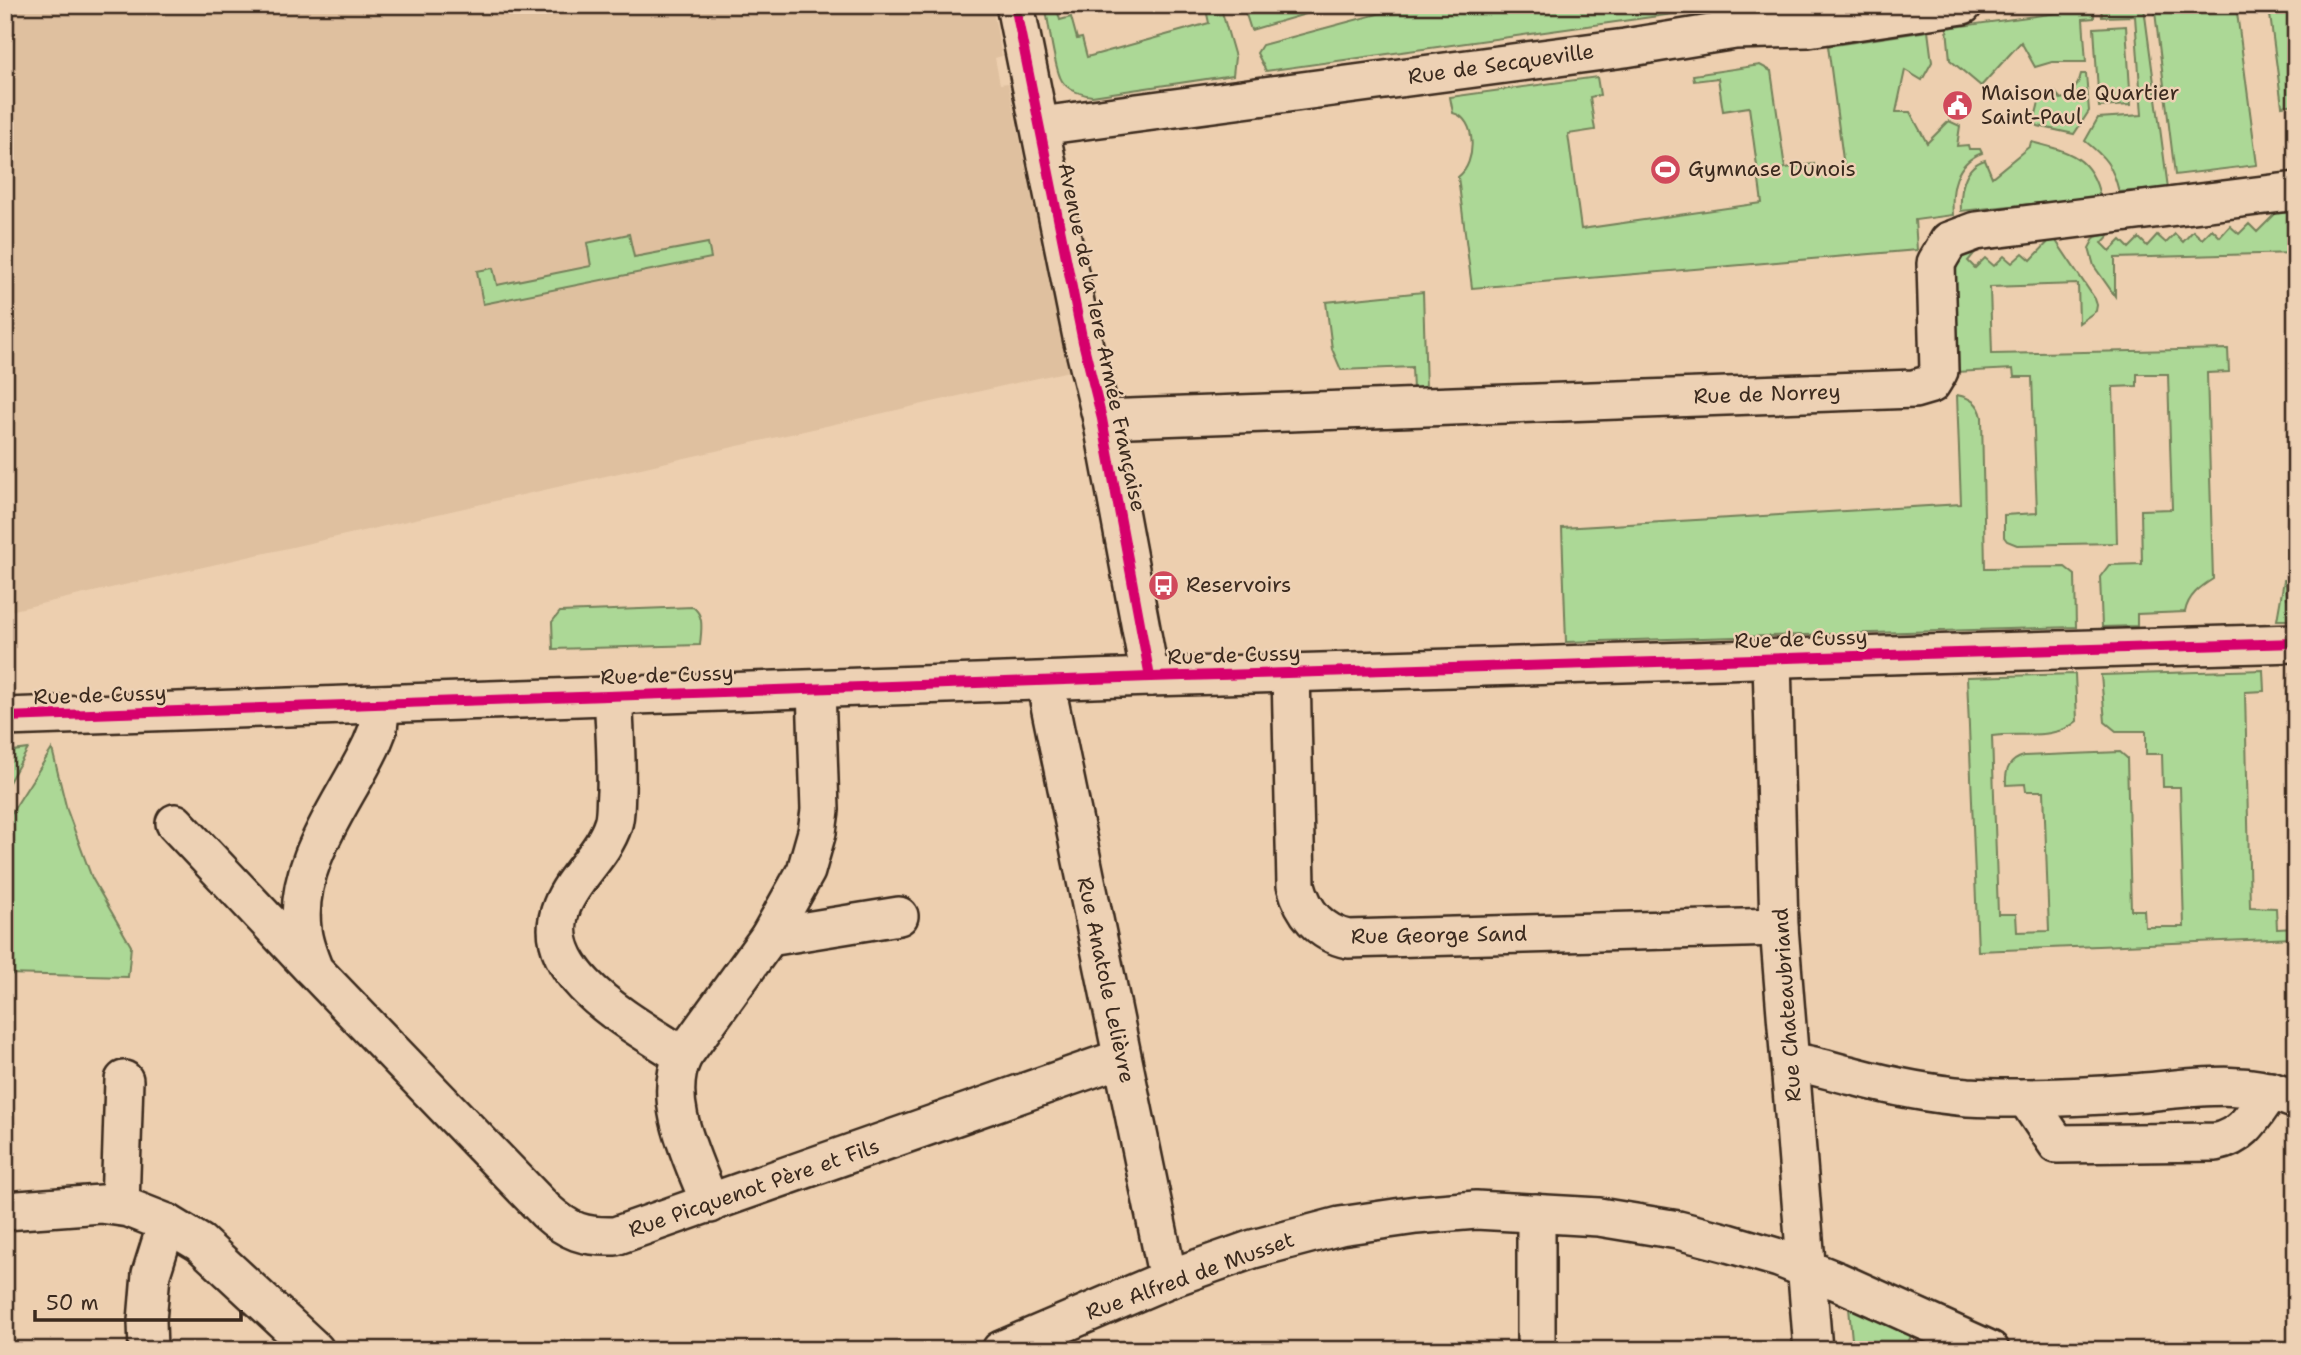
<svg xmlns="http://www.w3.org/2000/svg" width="2301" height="1355" font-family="'Shantell Sans',sans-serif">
	<rect width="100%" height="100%" fill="#edcfaf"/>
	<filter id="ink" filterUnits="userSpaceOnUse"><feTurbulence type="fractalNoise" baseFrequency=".0143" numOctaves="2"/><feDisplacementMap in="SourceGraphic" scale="14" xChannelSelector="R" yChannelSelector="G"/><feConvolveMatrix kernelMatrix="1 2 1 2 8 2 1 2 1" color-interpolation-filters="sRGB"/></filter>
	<g filter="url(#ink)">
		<!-- built -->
		<path fill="#dfc09f" d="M 5,5 L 992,5 L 1002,56 L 995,58 L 1000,84 L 1008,83 L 1069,371 L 5,612 Z"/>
		<!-- green -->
		<g fill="#acd896" stroke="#74815a" stroke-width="2">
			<path d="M 1045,5 L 1056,5 L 1060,20 L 1071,17 L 1077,39 L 1082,38 L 1087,57 L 1209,23 L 1205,5 L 1220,5 L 1235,57 L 1233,75 L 1092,96 C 1079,94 1065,90 1060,77 C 1053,60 1049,24 1045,5 Z"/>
			<path d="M 1243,5 L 1314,5 L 1316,11 L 1251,30 Z"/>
			<path d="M 1411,5 L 1700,5 L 1691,11 L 1680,13 L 1266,71 L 1257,53 L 1262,45 Z"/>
			<path d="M 2118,5 L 2162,5 L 2144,8 L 2168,188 L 2119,192 C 2113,166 2105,157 2085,141 L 2098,118 L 2142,115 L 2135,16 L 2102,17 L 2101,8 Z"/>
			<path d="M 2209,5 L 2236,5 L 2257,165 L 2175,175 L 2155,12 Z"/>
			<path d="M 2094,8 L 2094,18 L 2083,19 L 2086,62 L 2052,62 L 2035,67 L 2021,42 L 1981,86 L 1950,60 L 1947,28 Z"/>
			<path d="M 2296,12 L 2296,104 L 2282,106 L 2270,15 Z"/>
			<path d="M 2126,26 L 2131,105 L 2099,107 L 2094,28 Z"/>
			<path d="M 1928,31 L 1932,62 L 1922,80 L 1905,70 L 1896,112 L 1910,112 L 1927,143 L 1949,121 L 1960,126 L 1957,146 L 1968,145 L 1969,149 L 1980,149 L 1982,153 C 1955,163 1951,189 1953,215 L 1915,220 L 1917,250 L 1472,288 L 1458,177 C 1477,164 1477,118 1453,113 L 1450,97 L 1597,77 L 1600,95 L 1590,97 L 1595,130 L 1568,134 L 1581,229 L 1762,203 L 1749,107 L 1723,111 L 1718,78 L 1694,81 L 1693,75 L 1760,65 L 1771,71 L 1785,168 L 1814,164 L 1815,171 L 1844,167 L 1828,46 Z"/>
			<path d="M 2081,74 L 2086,74 L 2089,111 L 2074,134 L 2038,126 L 2035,122 L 2035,118 L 2041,94 L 2055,92 L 2061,99 C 2072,96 2078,86 2081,74 Z"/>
			<path d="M 2031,142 C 2067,151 2092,156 2100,197 L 1961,211 C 1960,192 1963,166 1985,160 L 1992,177 L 2030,146 Z"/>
			<path d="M 2296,212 L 2296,253 L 2115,258 L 2115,296 L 2094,266 L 2089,248 L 2095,237 L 2111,233 L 2102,243 L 2110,251 L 2121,240 L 2129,248 L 2139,238 L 2147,246 L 2157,235 L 2166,243 L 2175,234 L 2183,242 L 2193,231 L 2202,239 L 2212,229 L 2220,237 L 2230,226 L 2239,234 L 2249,224 L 2257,232 L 2276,213 Z"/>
			<path d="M 629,234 L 634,257 L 708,243 L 711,258 L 483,304 L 477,271 L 493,268 L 497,285 L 591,266 L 587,243 Z"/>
			<path d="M 2050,240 L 2056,241 L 2095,299 L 2097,305 L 2096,311 L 2079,323 L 2078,284 L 1990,287 L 1992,354 L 2228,349 L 2229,372 L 2207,373 L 2213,579 C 2200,587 2188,596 2185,612 L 2137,614 L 2137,626 L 2102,627 L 2100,577 L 2109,565 L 2142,564 L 2141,510 L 2172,509 L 2168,374 L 2137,374 L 2137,386 L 2113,387 L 2117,543 L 2017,545 L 2007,541 L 2004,537 L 2004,515 L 2037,513 L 2032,377 L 2014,377 L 2013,369 L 1956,372 C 1955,352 1951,273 1959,260 C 1963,253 1969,251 1977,250 L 1968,261 L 1975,268 L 1985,258 L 1994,266 L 2004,256 L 2012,263 L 2023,253 L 2031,260 Z"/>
			<path d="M 1423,292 L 1426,389 L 1413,390 L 1412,367 L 1341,370 L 1332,349 L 1326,302 Z"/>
			<path d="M 2296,340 L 2296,512 L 2295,512 L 2290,341 Z"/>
			<path d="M 1957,395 C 1971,398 1979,403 1982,417 L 1985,568 L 2065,567 L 2075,575 L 2076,627 L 1566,642 L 1562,528 L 1961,504 Z"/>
			<path d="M 2284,580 L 2286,580 L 2287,598 L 2296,598 L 2296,620 L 2277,620 Z"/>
			<path d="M 693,607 C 705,616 701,631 700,645 L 553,649 L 552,622 L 560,612 Z"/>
			<path d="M 2263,670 L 2264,691 L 2245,692 L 2250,907 L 2276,908 L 2277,929 L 2296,928 L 2296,938 L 1978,951 L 1967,677 L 2075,674 L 2077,721 C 2054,741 2021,732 1992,736 L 1998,914 L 2016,914 L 2017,932 L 2049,931 L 2044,791 L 2026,791 L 2025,784 L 2006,785 C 2005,770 2009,760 2024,756 L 2120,752 L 2127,758 L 2131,910 L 2144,910 L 2145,927 L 2184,927 L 2180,787 L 2163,787 L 2162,754 L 2146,754 L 2146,731 L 2116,731 L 2105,722 L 2101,675 Z"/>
			<path d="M 28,749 L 5,789 L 5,755 L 13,751 Z"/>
			<path d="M 52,749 L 67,810 L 92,878 L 131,946 L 128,977 L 5,974 L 5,823 Z"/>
			<path d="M 1854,1307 L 1907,1330 L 1911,1336 L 1905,1350 L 1853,1350 L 1849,1308 Z"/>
		</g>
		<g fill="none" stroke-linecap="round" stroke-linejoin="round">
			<defs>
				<g id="minor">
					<path d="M 1015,5 L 1083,342 L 1102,419 L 1150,677"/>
					<path d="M 1040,126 L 1625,48 L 1735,30 L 1808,28 L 1963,5"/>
					<path d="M 1102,419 L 1914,389 L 1931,384 L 1939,371 L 1936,263 L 1949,241 L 1976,231 L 2296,191"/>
					<path d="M 1772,659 L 1779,927 L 1813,1350"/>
					<path d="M 1291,673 L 1296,885 C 1303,912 1320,933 1348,939 L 1779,927"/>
					<path d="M 1045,681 L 1168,1279"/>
					<path d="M 613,696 C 615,728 617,760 616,792 C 615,803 616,815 613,824 C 603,855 574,876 562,906 C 534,974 638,1026 683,1056"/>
					<path d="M 381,704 L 378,729 L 372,744 C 345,802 294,861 302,929 C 303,943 309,957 314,970 L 546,1211 C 569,1232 584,1237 615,1236 L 1122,1058"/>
					<path d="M 5,717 L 1150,677 L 2296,643"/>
					<path d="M 175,823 L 311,967"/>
					<path d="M 769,937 L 899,916"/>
					<path d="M 1791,1062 C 1812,1064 1831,1071 1853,1076 C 1890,1086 1929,1094 1968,1097 C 2023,1100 2078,1097 2133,1093 C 2186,1089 2246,1077 2296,1100"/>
					<path d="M 2026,1098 L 2057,1144 L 2216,1142 C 2245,1136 2254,1114 2271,1091"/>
					<path d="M 710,1204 C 694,1160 661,1102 683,1056 L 769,937 L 806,871 L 817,832 L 820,810 L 816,689"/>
					<path d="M 120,1206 L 124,1080"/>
					<path d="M 5,1211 L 101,1204 L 129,1208 L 167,1223 L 200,1243 L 315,1350"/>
					<path d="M 148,1350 L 147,1321 L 151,1274 L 167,1223"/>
					<path d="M 1001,1350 L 1168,1279 L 1253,1249 L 1340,1226 L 1416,1215 L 1476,1210 L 1599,1217 L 1678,1230 L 1728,1243 L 1779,1258 L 1837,1281 L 1990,1350"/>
					<path d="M 1536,1350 L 1536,1213"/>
				</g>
			</defs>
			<!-- minor casing -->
			<use href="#minor" stroke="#3b2a1e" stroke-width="42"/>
			<!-- minor -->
			<use href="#minor" stroke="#edd1b4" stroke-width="37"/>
			<defs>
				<g id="cycleway">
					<path d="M 1015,5 L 1083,342 L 1102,419 L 1150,677"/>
					<path d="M 5,717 L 1150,677 L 2296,643"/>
				</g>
			</defs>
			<!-- cycleway casing -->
			<use href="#cycleway" stroke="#edd1b4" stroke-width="15"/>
			<!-- cycleway -->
			<use href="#cycleway" stroke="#d6006c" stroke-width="10"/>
		</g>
	</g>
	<!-- icons -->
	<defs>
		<symbol id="civic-disc" viewBox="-11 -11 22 22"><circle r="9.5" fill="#d1495b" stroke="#edd1b4"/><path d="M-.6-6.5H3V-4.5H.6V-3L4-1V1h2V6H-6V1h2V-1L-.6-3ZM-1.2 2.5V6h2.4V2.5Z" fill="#fff"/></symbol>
		<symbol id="stadium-disc" viewBox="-11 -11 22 22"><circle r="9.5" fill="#d1495b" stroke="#edd1b4"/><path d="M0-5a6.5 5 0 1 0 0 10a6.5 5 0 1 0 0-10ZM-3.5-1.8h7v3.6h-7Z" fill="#fff"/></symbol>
		<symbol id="bus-disc" viewBox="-11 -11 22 22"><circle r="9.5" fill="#d1495b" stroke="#edd1b4"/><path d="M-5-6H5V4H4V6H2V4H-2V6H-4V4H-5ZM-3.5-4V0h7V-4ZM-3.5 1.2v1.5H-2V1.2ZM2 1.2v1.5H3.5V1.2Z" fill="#fff"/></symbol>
	</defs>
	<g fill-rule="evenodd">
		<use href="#civic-disc" x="1940" y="88" width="35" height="35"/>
		<use href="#stadium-disc" x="1648" y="152" width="35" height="35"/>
		<use href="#bus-disc" x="1146" y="568" width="35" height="35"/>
	</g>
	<g text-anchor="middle" stroke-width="5" stroke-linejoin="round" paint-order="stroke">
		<!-- street labels -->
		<g font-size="21" fill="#3b2a1e" stroke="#edd1b4">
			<text transform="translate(1501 64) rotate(-8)" y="7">Rue de Secqueville</text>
			<text transform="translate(1102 337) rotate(78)" y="7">Avenue de la 1ere Armée Française</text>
			<text transform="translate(1767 394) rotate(-2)" y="7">Rue de Norrey</text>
			<text transform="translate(1801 639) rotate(-2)" y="7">Rue de Cussy</text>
			<text transform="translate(1234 655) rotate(-2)" y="7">Rue de Cussy</text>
			<text transform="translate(667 675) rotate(-2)" y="7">Rue de Cussy</text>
			<text transform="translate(100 695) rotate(-2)" y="7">Rue de Cussy</text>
			<text transform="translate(1439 935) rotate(-1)" y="7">Rue George Sand</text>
			<text transform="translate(1106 980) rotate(78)" y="7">Rue Anatole Lelièvre</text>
			<text transform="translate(1787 1005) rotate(-94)" y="7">Rue Chateaubriand</text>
			<text transform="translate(754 1188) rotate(-19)" y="7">Rue Picquenot Père et Fils</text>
			<text transform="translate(1190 1276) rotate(-20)" y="7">Rue Alfred de Musset</text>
		</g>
		<!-- poi labels -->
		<g font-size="21" fill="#3b2a1e" stroke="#edd1b4" text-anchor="start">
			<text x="1981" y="100">Maison de Quartier<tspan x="1981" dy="24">Saint-Paul</tspan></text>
			<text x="1688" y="176">Gymnase Dunois</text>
			<text x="1186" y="592">Reservoirs</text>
		</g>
	</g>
	<!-- margin -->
	<rect width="2301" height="1355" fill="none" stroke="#edd1b4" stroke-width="28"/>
	<rect x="14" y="14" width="2273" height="1327" fill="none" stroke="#3b2a1e" stroke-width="2.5" filter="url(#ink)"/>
	<!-- scale -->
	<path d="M35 1310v10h206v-10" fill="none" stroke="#3b2a1e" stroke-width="3.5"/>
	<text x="46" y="1310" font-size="21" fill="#3b2a1e" stroke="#edd1b4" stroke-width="5" paint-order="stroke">50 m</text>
</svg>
